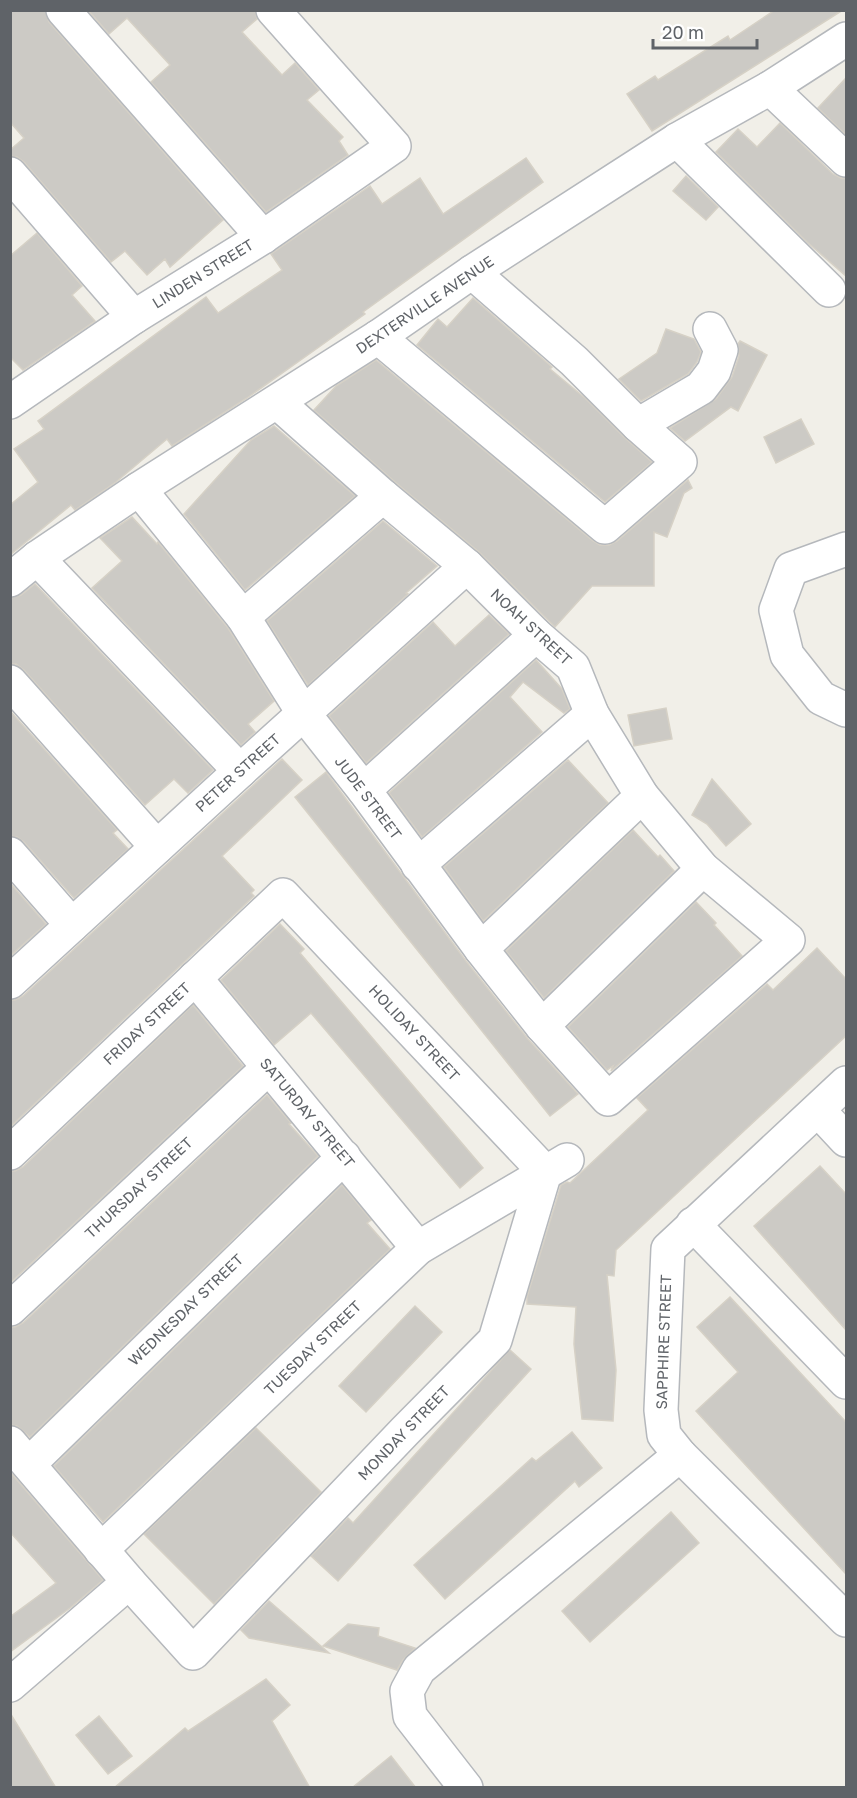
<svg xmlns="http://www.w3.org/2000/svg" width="857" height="1798" font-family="'Golos Text',sans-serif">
	<rect width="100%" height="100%" fill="#f1efe8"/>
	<!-- building -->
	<g fill="#cccac5" stroke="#d6d1c6" stroke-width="1.5">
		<path d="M 10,10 L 45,10 L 49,22 L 223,220 L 170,267 L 165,259 L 147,275 L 125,251 L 111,262 L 24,162 L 17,157 L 10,156 L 10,150 L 24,138 L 10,122 Z"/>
		<path d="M 88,10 L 255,10 L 257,19 L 242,32 L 282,75 L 295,63 L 319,90 L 307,100 L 343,137 L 339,141 L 348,155 L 266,212 L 151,82 L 170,65 L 127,18 L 109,34 Z"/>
		<path d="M 775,10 L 843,10 L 652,131 L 627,94 L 655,76 L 658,80 L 728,36 L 730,40 Z"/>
		<path d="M 846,78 L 846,135 L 818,108 Z"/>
		<path d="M 780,123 L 833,174 L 841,178 L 846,178 L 846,276 L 807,242 L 716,152 L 738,129 L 757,147 Z"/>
		<path d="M 526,158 L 543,182 L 363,312 L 365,314 L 319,347 L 247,398 L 172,446 L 167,439 L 116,482 L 75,510 L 71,505 L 10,555 L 10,505 L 38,482 L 14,449 L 44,429 L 38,421 L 206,297 L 218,313 L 282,270 L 271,254 L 370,186 L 382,204 L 420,178 L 443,214 Z"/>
		<path d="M 686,176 L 718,207 L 706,220 L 673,191 Z"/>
		<path d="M 37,233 L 82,286 L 72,295 L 95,321 L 23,370 L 10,357 L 10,256 Z"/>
		<path d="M 473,298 L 552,367 L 550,369 L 585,398 L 625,438 L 652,462 L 605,502 L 417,345 L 438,319 L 447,327 Z"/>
		<path d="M 666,329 L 694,339 L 701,352 L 697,362 L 688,374 L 641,401 L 619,379 L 657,353 Z"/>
		<path d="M 740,341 L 767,355 L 738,411 L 731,407 L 685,441 L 670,428 L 716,399 L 732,377 L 739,356 L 738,344 Z"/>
		<path d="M 376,360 L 593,541 L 600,545 L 609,545 L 617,541 L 688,480 L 692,488 L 684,493 L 667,537 L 654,532 L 654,586 L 592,586 L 555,627 L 479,552 L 395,482 L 314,410 L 336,386 Z"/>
		<path d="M 801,419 L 814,444 L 776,463 L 764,437 Z"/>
		<path d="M 274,426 L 355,496 L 245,590 L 184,514 L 251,440 Z"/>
		<path d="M 132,517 L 157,544 L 158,542 L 228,628 L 274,701 L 248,724 L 255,732 L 241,745 L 92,588 L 122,561 L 100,538 Z"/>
		<path d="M 383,521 L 437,566 L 406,593 L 408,594 L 308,685 L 267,621 Z"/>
		<path d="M 35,584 L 213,770 L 188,793 L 174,779 L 145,805 L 24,670 L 16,664 L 10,664 L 10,598 L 21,595 Z"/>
		<path d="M 489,615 L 509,634 L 366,763 L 329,716 L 433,622 L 455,646 Z"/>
		<path d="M 536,660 L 562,689 L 570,709 L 564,713 L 523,682 L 510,697 L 542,732 L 422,837 L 389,793 Z"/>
		<path d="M 666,708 L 672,739 L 634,746 L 628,715 Z"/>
		<path d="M 10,711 L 117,830 L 113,833 L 128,849 L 74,898 L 24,842 L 17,837 L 10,836 Z"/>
		<path d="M 282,759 L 302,780 L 222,856 L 254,890 L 251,893 L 254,896 L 10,1127 L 10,1000 L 15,1000 L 23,996 Z"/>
		<path d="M 568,760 L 608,803 L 483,921 L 444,867 Z"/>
		<path d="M 326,772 L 466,961 L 528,1039 L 578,1094 L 550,1116 L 295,797 Z"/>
		<path d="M 712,779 L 751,824 L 726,846 L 707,824 L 692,815 Z"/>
		<path d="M 633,830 L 658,857 L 660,855 L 674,871 L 544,998 L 506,951 Z"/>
		<path d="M 10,883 L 46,924 L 10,956 Z"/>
		<path d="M 696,902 L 716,923 L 714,925 L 742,956 L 611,1071 L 613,1066 L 607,1070 L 568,1027 Z"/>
		<path d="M 280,924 L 304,949 L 300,953 L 483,1168 L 460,1188 L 311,1013 L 274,1045 L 221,980 Z"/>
		<path d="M 817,948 L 846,979 L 846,1036 L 616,1250 L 614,1276 L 607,1275 L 616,1370 L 613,1421 L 582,1419 L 574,1344 L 576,1307 L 527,1304 L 527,1297 L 561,1185 L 567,1182 L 570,1183 L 648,1110 L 637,1098 L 767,984 L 773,990 Z"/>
		<path d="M 193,1005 L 243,1066 L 10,1283 L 10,1171 L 15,1171 L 23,1167 Z"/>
		<path d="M 267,1095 L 291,1123 L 289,1124 L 318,1156 L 30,1437 L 17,1426 L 10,1425 L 10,1327 L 15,1327 L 23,1323 Z"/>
		<path d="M 820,1166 L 846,1194 L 846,1330 L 754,1226 Z"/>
		<path d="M 342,1185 L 371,1220 L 367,1223 L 390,1249 L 103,1522 L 54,1466 Z"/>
		<path d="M 730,1297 L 846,1422 L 846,1574 L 696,1411 L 738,1372 L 697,1327 Z"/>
		<path d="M 415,1306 L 442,1332 L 366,1412 L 339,1386 Z"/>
		<path d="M 510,1350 L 531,1369 L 338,1581 L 311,1556 L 348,1518 L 353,1523 Z"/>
		<path d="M 256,1428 L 321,1492 L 214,1604 L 144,1534 Z"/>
		<path d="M 572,1432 L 602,1468 L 579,1487 L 575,1481 L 445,1599 L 414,1565 L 532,1458 L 536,1461 Z"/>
		<path d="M 10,1472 L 103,1580 L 70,1608 L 10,1652 L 10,1617 L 56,1583 L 10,1532 Z"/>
		<path d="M 671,1512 L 699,1543 L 590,1642 L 562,1611 Z"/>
		<path d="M 269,1601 L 329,1653 L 249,1638 L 241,1630 Z"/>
		<path d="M 348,1624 L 379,1628 L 378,1636 L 415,1648 L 403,1660 L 397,1670 L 323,1646 Z"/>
		<path d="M 266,1679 L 290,1705 L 272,1721 L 310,1788 L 114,1788 L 185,1728 L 188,1731 Z"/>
		<path d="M 10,1713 L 56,1788 L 10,1788 Z"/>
		<path d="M 99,1716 L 132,1756 L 108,1774 L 76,1735 Z"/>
		<path d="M 391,1756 L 416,1788 L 352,1788 Z"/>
	</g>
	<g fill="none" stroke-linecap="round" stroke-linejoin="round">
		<defs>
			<g id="street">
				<path d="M 63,10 L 263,237"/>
				<path d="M 770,88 L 846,160"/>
				<path d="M 677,140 L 829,290"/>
				<path d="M 10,174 L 134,317"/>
				<path d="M 378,337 L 605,527 L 680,462 L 638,425 L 574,361 L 472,272"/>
				<path d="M 10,402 L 134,317 L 263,237 L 394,146 L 273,10"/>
				<path d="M 638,425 L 701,388 L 714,371 L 721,350 L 710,329"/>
				<path d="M 139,489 L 243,617 L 304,714 L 364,790 L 481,949 L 542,1026 L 608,1099 L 788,940 L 703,869 L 642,796 L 592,714 L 573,667 L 536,635 L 467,566 L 383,496 L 277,402"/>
				<path d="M 846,549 L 791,569 L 776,610 L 787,655 L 821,698 L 846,710"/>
				<path d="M 37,558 L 240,771"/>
				<path d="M 10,580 L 37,558 L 139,489 L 378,337 L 472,272 L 677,140 L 770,88 L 846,39"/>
				<path d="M 243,617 L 383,496"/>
				<path d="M 10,682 L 157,847"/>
				<path d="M 364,790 L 536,635"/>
				<path d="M 10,854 L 72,925"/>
				<path d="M 418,865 L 592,714"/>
				<path d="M 481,949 L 642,796"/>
				<path d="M 195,978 L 418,1248"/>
				<path d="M 10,982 L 240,771 L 467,566"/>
				<path d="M 542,1026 L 703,869"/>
				<path d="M 846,1083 L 668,1249 L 661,1410 L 664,1435 L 680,1455 L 846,1620"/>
				<path d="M 818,1110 L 846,1140"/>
				<path d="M 10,1153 L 283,895 L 545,1172"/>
				<path d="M 693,1224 L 846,1382"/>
				<path d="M 10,1309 L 268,1068"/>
				<path d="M 10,1443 L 129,1582 L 193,1653 L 405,1431 L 495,1340 L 545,1172"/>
				<path d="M 29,1464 L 344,1157"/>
				<path d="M 101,1550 L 418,1248 L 567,1160"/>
				<path d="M 10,1685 L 129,1582"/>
				<path d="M 466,1788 L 410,1716 L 407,1691 L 419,1669 L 680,1455"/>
			</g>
		</defs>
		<!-- street casing -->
		<use href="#street" stroke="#b5b8bc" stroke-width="36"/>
		<!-- street -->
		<use href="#street" stroke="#fff" stroke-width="33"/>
	</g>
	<g text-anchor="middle" stroke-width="6" stroke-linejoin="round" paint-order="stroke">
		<!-- street labels -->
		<g font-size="15" fill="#5f6368" stroke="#fff">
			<text transform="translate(203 274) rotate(-32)" y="5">LINDEN STREET</text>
			<text transform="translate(425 305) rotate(-34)" y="5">DEXTERVILLE AVENUE</text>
			<text transform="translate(531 627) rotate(43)" y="5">NOAH STREET</text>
			<text transform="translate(238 773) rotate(-42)" y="5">PETER STREET</text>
			<text transform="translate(368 798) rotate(53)" y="5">JUDE STREET</text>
			<text transform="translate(147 1024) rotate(-43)" y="5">FRIDAY STREET</text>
			<text transform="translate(414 1033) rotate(47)" y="5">HOLIDAY STREET</text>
			<text transform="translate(307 1113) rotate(50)" y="5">SATURDAY STREET</text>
			<text transform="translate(139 1188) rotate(-43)" y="5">THURSDAY STREET</text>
			<text transform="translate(186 1310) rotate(-44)" y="5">WEDNESDAY STREET</text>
			<text transform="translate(664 1342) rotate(-88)" y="5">SAPPHIRE STREET</text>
			<text transform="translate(313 1348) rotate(-44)" y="5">TUESDAY STREET</text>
			<text transform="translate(404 1433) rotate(-46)" y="5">MONDAY STREET</text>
		</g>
	</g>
	<!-- border -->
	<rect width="857" height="1798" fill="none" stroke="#5f6368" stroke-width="24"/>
	<!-- scale -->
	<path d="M653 39v9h104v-9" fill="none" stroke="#5f6368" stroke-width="3"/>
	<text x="662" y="39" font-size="18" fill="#5f6368" stroke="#ffffff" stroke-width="4.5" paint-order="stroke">20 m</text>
</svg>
